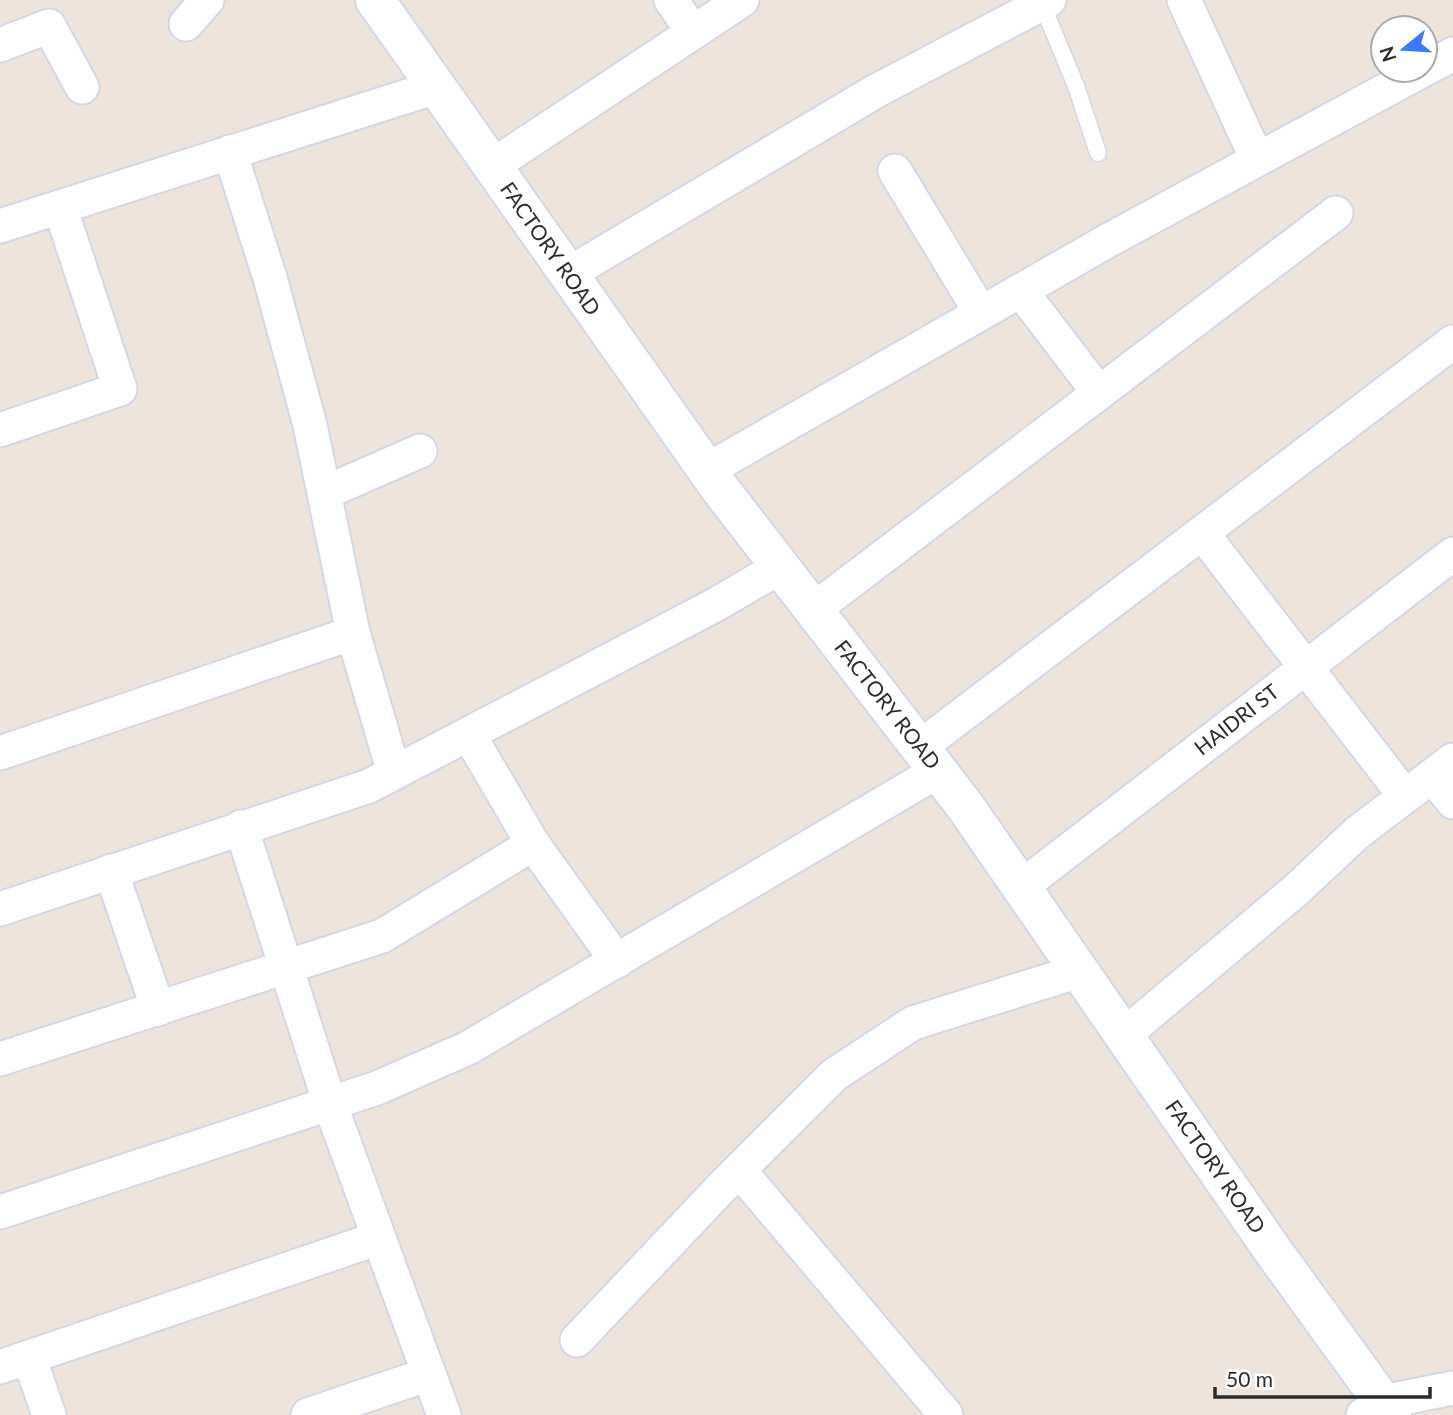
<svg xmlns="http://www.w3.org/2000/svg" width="1453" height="1415" font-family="Lato,sans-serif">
	<rect width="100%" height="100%" fill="#eee4dc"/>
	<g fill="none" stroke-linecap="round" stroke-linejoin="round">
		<defs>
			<path id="service" d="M 1042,4 L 1076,86 L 1098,153"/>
			<g id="minor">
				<path d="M 671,0 L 693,32"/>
				<path d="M 1184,0 L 1257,159"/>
				<path d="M 186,24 L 207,0"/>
				<path d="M 0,45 L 49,26 L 82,87"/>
				<path d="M 1425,69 L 1453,54"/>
				<path d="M 492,166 L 742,0"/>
				<path d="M 895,171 L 981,313"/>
				<path d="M 0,226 L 436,87"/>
				<path d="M 568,274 L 876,91 L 1049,0"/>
				<path d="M 1021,291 L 1099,393"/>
				<path d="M 0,430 L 120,389 L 60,207"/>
				<path d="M 707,470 L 1109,240 L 1423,70"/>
				<path d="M 324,493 L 420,451"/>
				<path d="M 1202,533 L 1405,796"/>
				<path d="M 813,610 L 1336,213"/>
				<path d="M 353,633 L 394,773"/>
				<path d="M 469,735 L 533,844"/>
				<path d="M 920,747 L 1453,342"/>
				<path d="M 0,753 L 353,633 L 310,425 L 270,278 L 230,152"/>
				<path d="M 1432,776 L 1453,802"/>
				<path d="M 111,871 L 158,1009"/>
				<path d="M 1021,887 L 1453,554"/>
				<path d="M 0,909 L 369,786 L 715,605 L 780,567"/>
				<path d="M 1124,1035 L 1295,891 L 1357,833 L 1453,760"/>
				<path d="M 0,1059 L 382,936 L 533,844 L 617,961"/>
				<path d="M 739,1170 L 946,1415"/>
				<path d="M 0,1212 L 377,1088 L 468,1048 L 938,771"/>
				<path d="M 379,1238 L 444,1415"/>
				<path d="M 577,1340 L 722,1187 L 834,1075 L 913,1023 L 1079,971"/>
				<path d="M 29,1357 L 49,1415"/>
				<path d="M 0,1367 L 379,1238 L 330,1104 L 241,827"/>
				<path d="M 308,1415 L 429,1374"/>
				<path d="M 1363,1415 L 1383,1402 L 1453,1388"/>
			</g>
			<path id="secondary" d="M 375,0 L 721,490 L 965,806 L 1271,1248 L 1392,1415"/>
		</defs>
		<!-- service casing -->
		<use href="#service" stroke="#d2d8e5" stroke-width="19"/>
		<!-- minor casing -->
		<use href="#minor" stroke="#d2d8e5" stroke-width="37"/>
		<!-- secondary casing -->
		<use href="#secondary" stroke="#d2d8e5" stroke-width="42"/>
		<!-- service -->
		<use href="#service" stroke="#fff" stroke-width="16"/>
		<!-- minor -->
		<use href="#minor" stroke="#fff" stroke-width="33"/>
		<!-- secondary -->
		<use href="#secondary" stroke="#fff" stroke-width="38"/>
	</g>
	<g text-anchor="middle" stroke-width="5" stroke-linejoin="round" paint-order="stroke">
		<!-- street labels -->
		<g font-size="21" fill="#2b2b2b" stroke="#fff">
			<text transform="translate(550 249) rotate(55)" y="7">FACTORY ROAD</text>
			<text transform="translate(887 705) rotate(52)" y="7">FACTORY ROAD</text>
			<text transform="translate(1237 720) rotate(-38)" y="7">HAIDRI ST</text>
			<text transform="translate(1215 1167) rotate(55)" y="7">FACTORY ROAD</text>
		</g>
	</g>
	<!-- north arrow -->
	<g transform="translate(1404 49) rotate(252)"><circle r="33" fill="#ffffff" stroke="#aaaaaa" stroke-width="2"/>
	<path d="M0-5L12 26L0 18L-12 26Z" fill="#387aff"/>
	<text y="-10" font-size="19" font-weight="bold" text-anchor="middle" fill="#2b2b2b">N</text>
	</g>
	<!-- scale -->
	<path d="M1215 1387v10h215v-10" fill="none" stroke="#2b2b2b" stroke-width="3.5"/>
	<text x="1226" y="1387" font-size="21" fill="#2b2b2b" stroke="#ffffff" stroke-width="5" paint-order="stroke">50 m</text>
</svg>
